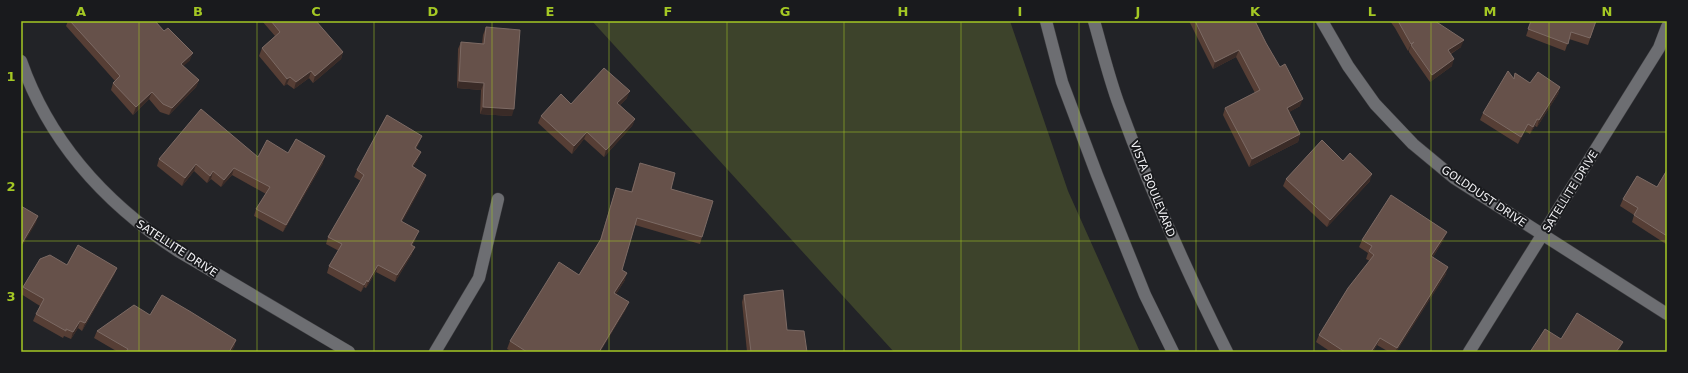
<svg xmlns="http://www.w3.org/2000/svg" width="1688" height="373" font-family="'DejaVu Sans',sans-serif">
	<rect width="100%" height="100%" fill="#222327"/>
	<!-- green -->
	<path fill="#3d432b" d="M 592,21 L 1010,21 L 1068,191 L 1140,352 L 894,352 Z"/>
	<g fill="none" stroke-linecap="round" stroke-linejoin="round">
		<defs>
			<g id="street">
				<path d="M 1322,21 L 1348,66 L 1375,104 L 1413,144 L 1454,178 L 1667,314"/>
				<path d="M 21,61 C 50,144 106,204 178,251 L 349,352"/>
				<path d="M 435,352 L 479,278 L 498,199"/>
				<path d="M 1469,352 L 1659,48 L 1667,27"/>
			</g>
			<g id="secondary">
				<path d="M 1046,21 L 1062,82 L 1097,175 L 1145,295 L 1173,352"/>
				<path d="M 1094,21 C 1102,49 1109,78 1119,105 C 1150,190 1187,272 1227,352"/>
			</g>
		</defs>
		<!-- street casing -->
		<use href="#street" stroke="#3e3e41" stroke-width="13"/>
		<!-- secondary casing -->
		<use href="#secondary" stroke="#3e3e41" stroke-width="13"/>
		<!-- street -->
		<use href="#street" stroke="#6d6e72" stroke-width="12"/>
		<!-- secondary -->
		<use href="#secondary" stroke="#6d6e72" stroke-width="12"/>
	</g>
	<!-- wall -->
	<g fill="#563e35">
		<path d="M 68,21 L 155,21 L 190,60 L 183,66 L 199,80 L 196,87 L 169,115 L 160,112 L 149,99 L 133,115 L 111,90 L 113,83 L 115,81 L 66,26 Z"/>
		<path d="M 262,21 L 316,21 L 343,52 L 341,59 L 313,83 L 309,78 L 294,89 L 287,84 L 284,86 L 259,56 L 262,48 L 275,36 Z"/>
		<path d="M 1189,21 L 1255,21 L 1266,43 L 1300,106 L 1289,112 L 1300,134 L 1298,142 L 1249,167 L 1223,115 L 1225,108 L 1255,93 L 1236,57 L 1213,69 Z"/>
		<path d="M 1390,21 L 1435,21 L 1461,47 L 1451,54 L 1452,66 L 1430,82 L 1409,52 L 1409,50 L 1408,51 L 1395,28 Z"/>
		<path d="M 1531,21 L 1596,21 L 1588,45 L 1569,39 L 1565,51 L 1526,36 Z"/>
		<path d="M 486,27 L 512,116 L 480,114 L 481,90 L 457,88 L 458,49 L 461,42 L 482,44 L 483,35 Z"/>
		<path d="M 1515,73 L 1530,83 L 1560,87 L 1558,94 L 1537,127 L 1535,126 L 1530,134 L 1525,131 L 1518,144 L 1480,120 L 1483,113 L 1513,79 Z"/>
		<path d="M 627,98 L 620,105 L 635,119 L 632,126 L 604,157 L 584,139 L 572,154 L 538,123 L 541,116 L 571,104 Z"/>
		<path d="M 422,136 L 419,143 L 416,149 L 418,159 L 413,167 L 426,175 L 424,182 L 402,221 L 416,238 L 412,246 L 412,254 L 395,282 L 376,272 L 366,288 L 364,287 L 361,292 L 327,273 L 329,266 L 339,251 L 326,244 L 328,237 L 361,181 L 354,177 L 357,170 Z"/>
		<path d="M 288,153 L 323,163 L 283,232 L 254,216 L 256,209 L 266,194 L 232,175 L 221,187 L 211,179 L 207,183 L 194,171 L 182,186 L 157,166 L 159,159 L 258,157 Z"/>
		<path d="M 1343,161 L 1370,181 L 1327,227 L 1283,186 L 1286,179 Z"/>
		<path d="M 640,163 L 671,189 L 702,237 L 700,244 L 635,225 L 622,270 L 625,280 L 616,294 L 626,309 L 600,352 L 513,352 L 507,349 L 510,341 L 579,275 L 600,240 L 616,188 L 631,192 Z"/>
		<path d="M 1667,170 L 1667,242 L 1666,244 L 1632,222 L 1634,215 L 1620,206 L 1623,199 L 1657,187 Z"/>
		<path d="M 1444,239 L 1433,257 L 1446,274 L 1396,352 L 1389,352 L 1377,345 L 1373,352 L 1331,352 L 1316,342 L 1319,335 L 1370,261 L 1366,259 L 1368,253 L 1359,247 L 1362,240 Z"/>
		<path d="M 67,265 L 117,268 L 114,275 L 82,331 L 78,328 L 71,339 L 64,336 L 63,338 L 33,321 L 36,314 L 40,306 L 21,294 L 23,287 Z"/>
		<path d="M 744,295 L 787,330 L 807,352 L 747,352 L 742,302 Z"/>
		<path d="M 150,315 L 236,340 L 234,347 L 231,352 L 118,352 L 94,338 L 97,331 Z"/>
	</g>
	<!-- shaded-wall -->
	<g fill="#3a2b27">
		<path d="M 1464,40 L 1461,47 L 1445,57 L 1448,50 Z"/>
		<path d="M 1414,42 L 1411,45 L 1409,50 L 1408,51 L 1411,44 Z"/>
		<path d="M 1239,50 L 1236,57 L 1213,69 L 1215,62 Z"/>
		<path d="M 343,52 L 341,59 L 313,83 L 315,76 Z"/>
		<path d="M 193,53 L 190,60 L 178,71 L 181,64 Z"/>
		<path d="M 1454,59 L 1452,66 L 1430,82 L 1432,75 Z"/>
		<path d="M 311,71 L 309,78 L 294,89 L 296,82 Z"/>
		<path d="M 290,77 L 287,84 L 284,86 L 287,79 Z"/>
		<path d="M 199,80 L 196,87 L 169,115 L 172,108 Z"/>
		<path d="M 459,81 L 484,83 L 481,90 L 457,88 Z"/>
		<path d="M 1560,87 L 1558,94 L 1537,127 L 1539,120 Z"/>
		<path d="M 630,91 L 627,98 L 615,110 L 617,103 Z"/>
		<path d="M 152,92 L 149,99 L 133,115 L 136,107 Z"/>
		<path d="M 1303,99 L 1300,106 L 1284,115 L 1287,108 Z"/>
		<path d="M 483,107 L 514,109 L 512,116 L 480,114 Z"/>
		<path d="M 635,119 L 632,126 L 604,157 L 606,150 Z"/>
		<path d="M 1537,119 L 1535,126 L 1530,134 L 1533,127 Z"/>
		<path d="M 1528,124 L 1525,131 L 1518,144 L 1521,137 Z"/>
		<path d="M 587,132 L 584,139 L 572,154 L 574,146 Z"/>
		<path d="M 1300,134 L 1298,142 L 1249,167 L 1252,159 Z"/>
		<path d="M 422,136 L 419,143 L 412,155 L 415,148 Z"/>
		<path d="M 421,152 L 418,159 L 409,173 L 412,166 Z"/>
		<path d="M 325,156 L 323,163 L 283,232 L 286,225 Z"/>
		<path d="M 196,164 L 194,171 L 182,186 L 185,178 Z"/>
		<path d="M 234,168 L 232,175 L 221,187 L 224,180 Z"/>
		<path d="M 213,171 L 211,179 L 207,183 L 210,176 Z"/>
		<path d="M 1372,174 L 1370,181 L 1327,227 L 1330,220 Z"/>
		<path d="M 426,175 L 424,182 L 399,228 L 401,221 Z"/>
		<path d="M 38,216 L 36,223 L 21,248 L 21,245 Z"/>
		<path d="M 419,231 L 416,238 L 408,252 L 411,245 Z"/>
		<path d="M 1447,232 L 1444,239 L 1429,263 L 1431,256 Z"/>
		<path d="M 415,247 L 412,254 L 395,282 L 397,275 Z"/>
		<path d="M 378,265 L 376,272 L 366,288 L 368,282 Z"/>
		<path d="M 1448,267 L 1446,274 L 1396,352 L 1395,352 L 1397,348 Z"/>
		<path d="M 117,268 L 114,275 L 82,331 L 85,323 Z"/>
		<path d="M 627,273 L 625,280 L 612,300 L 614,293 Z"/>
		<path d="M 367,280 L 364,287 L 361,292 L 364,285 Z"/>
		<path d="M 629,302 L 626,309 L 600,352 L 599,352 Z"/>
		<path d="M 80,321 L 78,328 L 71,339 L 73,332 Z"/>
		<path d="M 1380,338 L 1377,345 L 1373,352 L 1371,352 Z"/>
		<path d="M 236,340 L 234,347 L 231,352 L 229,352 Z"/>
		<path d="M 1623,342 L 1620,349 L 1618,352 L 1616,352 Z"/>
	</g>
	<!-- building -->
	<g fill="#66514a" stroke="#7c6a64">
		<path d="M 70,21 L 155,21 L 164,31 L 168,28 L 193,53 L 181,64 L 199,80 L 172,108 L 163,104 L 152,92 L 136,107 L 113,83 L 120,76 Z"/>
		<path d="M 271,21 L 316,21 L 343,52 L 315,76 L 311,71 L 296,82 L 290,77 L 287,79 L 262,48 L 280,32 Z"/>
		<path d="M 1195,21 L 1255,21 L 1266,43 L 1280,67 L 1285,64 L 1303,99 L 1287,108 L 1300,134 L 1252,159 L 1225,108 L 1260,90 L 1239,50 L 1215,62 Z"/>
		<path d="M 1398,21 L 1435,21 L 1464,40 L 1448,50 L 1454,59 L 1432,75 L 1411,45 L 1414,42 L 1411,44 Z"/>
		<path d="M 1531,21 L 1596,21 L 1590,38 L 1571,32 L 1568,44 L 1528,29 Z"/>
		<path d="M 486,27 L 520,30 L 514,109 L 483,107 L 484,83 L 459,81 L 461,42 L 484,44 Z"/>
		<path d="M 604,68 L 630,91 L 617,103 L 635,119 L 606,150 L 587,132 L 574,146 L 541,116 L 561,94 L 571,104 Z"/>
		<path d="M 1508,71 L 1514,79 L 1515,73 L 1530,83 L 1538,72 L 1560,87 L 1539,120 L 1537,119 L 1533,127 L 1528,124 L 1521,137 L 1483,113 Z"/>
		<path d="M 201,109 L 258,157 L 267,140 L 288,153 L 296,139 L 325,156 L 286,225 L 256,209 L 270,187 L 234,168 L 224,180 L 213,171 L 210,176 L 196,164 L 185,178 L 159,159 Z"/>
		<path d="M 387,115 L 422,136 L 415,148 L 421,152 L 412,166 L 426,175 L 401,221 L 419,231 L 411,245 L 415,247 L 397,275 L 378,265 L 368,282 L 367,280 L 364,285 L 329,266 L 342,244 L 328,237 L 364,175 L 357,170 Z"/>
		<path d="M 1322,140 L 1343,161 L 1350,153 L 1372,174 L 1330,220 L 1286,179 Z"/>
		<path d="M 640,163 L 675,173 L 671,189 L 713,201 L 702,237 L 637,218 L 622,270 L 627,273 L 614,293 L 629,302 L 599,352 L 527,352 L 510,341 L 559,262 L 579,275 L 601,239 L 616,188 L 632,192 Z"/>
		<path d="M 1667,170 L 1667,236 L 1634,215 L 1638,208 L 1623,199 L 1637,176 L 1657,187 Z"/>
		<path d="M 1391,195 L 1447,232 L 1431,256 L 1448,267 L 1397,348 L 1380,338 L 1371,352 L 1345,352 L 1319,335 L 1348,288 L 1374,255 L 1369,251 L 1372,246 L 1362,240 Z"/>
		<path d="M 21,206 L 38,216 L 21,245 Z"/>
		<path d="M 78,245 L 117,268 L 85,323 L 80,321 L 73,332 L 66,329 L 66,331 L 36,314 L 44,299 L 23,287 L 40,259 L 50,255 L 67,265 Z"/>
		<path d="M 783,290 L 787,330 L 804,331 L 807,352 L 751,352 L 744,295 Z"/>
		<path d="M 162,295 L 191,312 L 236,340 L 229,352 L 126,352 L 128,349 L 97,331 L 134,305 L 150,315 Z"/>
		<path d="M 1577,313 L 1623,342 L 1616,352 L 1530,352 L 1545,329 L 1561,339 Z"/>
	</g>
	<!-- grid -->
	<path fill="none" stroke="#a4c824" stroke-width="1" stroke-opacity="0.55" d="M 139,21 L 139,352M 257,21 L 257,352M 374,21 L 374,352M 492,21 L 492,352M 609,21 L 609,352M 727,21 L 727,352M 844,21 L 844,352M 961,21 L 961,352M 1079,21 L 1079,352M 1196,21 L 1196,352M 1314,21 L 1314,352M 1431,21 L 1431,352M 1549,21 L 1549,352M 21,132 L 1667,132M 21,241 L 1667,241"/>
	<g text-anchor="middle" stroke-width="4" stroke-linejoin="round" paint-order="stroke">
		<!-- street labels -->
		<g font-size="11" fill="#f1f1f4" stroke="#191a1d">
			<text transform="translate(1153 189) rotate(68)" y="4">VISTA BOULEVARD</text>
			<text transform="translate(1570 191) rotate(-58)" y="4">SATELLITE DRIVE</text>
			<text transform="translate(1484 196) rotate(34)" y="4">GOLDDUST DRIVE</text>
			<text transform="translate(177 248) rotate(33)" y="4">SATELLITE DRIVE</text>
		</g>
	</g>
	<!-- border -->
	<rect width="1688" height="373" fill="none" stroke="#191a1d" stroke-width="44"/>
	<rect x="22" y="22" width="1644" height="329" fill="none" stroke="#a4c824" stroke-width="1.5"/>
	<g font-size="13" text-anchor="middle" font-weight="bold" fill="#a4c824">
		<text x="81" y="16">A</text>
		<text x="198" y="16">B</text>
		<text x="316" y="16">C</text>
		<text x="433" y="16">D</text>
		<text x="550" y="16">E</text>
		<text x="668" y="16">F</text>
		<text x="785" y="16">G</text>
		<text x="903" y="16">H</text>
		<text x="1020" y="16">I</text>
		<text x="1138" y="16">J</text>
		<text x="1255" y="16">K</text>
		<text x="1372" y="16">L</text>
		<text x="1490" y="16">M</text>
		<text x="1607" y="16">N</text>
		<text x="11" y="81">1</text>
		<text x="11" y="191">2</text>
		<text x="11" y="301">3</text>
	</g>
</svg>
